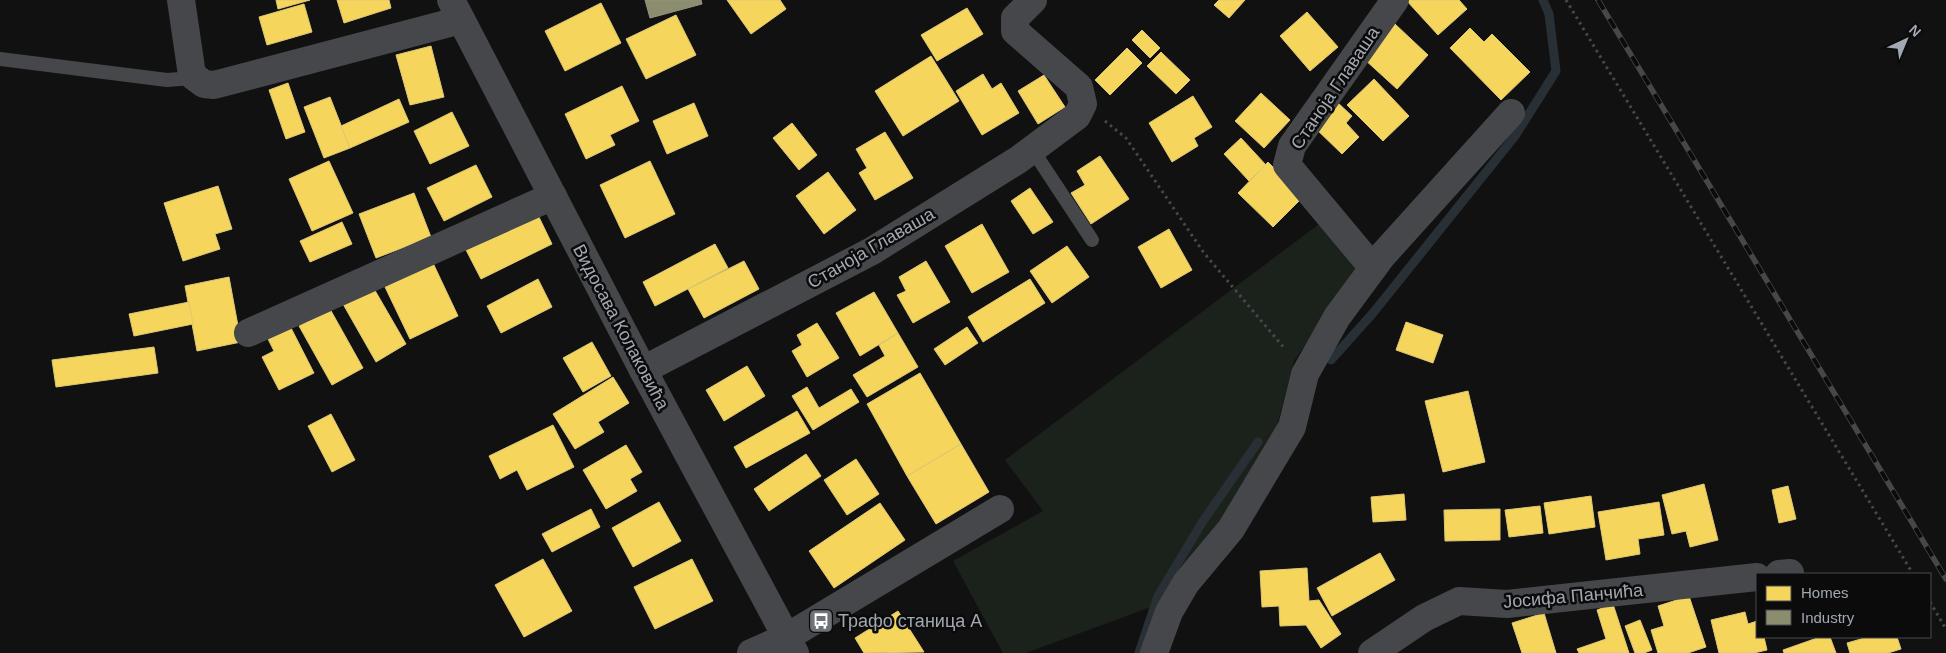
<svg xmlns="http://www.w3.org/2000/svg" width="1946" height="653" font-family="Helvetica,sans-serif">
	<rect width="100%" height="100%" fill="#111"/>
	<!-- green -->
	<path fill="#1b211b" d="M 1319,224 L 1358,265 L 1346,287 L 1294,361 L 1272,445 L 1244,495 L 1162,603 L 1026,653 L 1003,653 L 953,561 L 1043,511 L 1005,460 Z"/>
	<!-- homes -->
	<g fill="#f6d55c" stroke="#ddc876">
		<path d="M 276,0 L 310,0 L 278,9 Z"/>
		<path d="M 337,0 L 389,0 L 391,8 L 344,23 Z"/>
		<path d="M 727,0 L 780,0 L 786,9 L 751,34 Z"/>
		<path d="M 1219,0 L 1245,0 L 1229,18 L 1214,5 Z"/>
		<path d="M 1406,0 L 1459,0 L 1467,9 L 1438,35 Z"/>
		<path d="M 601,3 L 621,43 L 565,71 L 545,31 Z"/>
		<path d="M 304,4 L 312,32 L 267,45 L 259,17 Z"/>
		<path d="M 967,8 L 983,34 L 937,61 L 921,35 Z"/>
		<path d="M 1307,12 L 1338,47 L 1310,71 L 1280,36 Z"/>
		<path d="M 676,15 L 696,55 L 646,79 L 626,39 Z"/>
		<path d="M 1395,24 L 1428,55 L 1397,89 L 1363,58 Z"/>
		<path d="M 1470,28 L 1484,42 L 1492,34 L 1530,72 L 1501,100 L 1450,48 Z"/>
		<path d="M 1142,30 L 1160,48 L 1150,58 L 1132,40 Z"/>
		<path d="M 431,46 L 444,97 L 410,105 L 396,55 Z"/>
		<path d="M 1127,48 L 1142,63 L 1110,95 L 1095,80 Z"/>
		<path d="M 1161,52 L 1190,80 L 1176,94 L 1147,66 Z"/>
		<path d="M 931,56 L 959,101 L 903,136 L 875,91 Z"/>
		<path d="M 983,74 L 992,89 L 1001,83 L 1019,113 L 982,135 L 956,91 Z"/>
		<path d="M 1044,75 L 1065,107 L 1038,124 L 1018,91 Z"/>
		<path d="M 1374,79 L 1409,116 L 1383,141 L 1347,105 Z"/>
		<path d="M 288,83 L 305,132 L 286,139 L 269,90 Z"/>
		<path d="M 622,86 L 639,121 L 610,135 L 615,145 L 586,159 L 565,114 Z"/>
		<path d="M 1261,93 L 1290,120 L 1264,148 L 1235,121 Z"/>
		<path d="M 1193,96 L 1212,127 L 1194,138 L 1198,146 L 1172,162 L 1149,123 Z"/>
		<path d="M 330,97 L 350,148 L 324,158 L 304,107 Z"/>
		<path d="M 399,99 L 409,122 L 350,148 L 341,126 Z"/>
		<path d="M 1336,101 L 1352,116 L 1346,123 L 1359,137 L 1342,154 L 1313,126 Z"/>
		<path d="M 694,103 L 708,136 L 667,154 L 653,121 Z"/>
		<path d="M 452,112 L 469,146 L 430,164 L 414,131 Z"/>
		<path d="M 792,123 L 817,155 L 799,170 L 773,138 Z"/>
		<path d="M 885,132 L 913,178 L 875,200 L 859,173 L 867,168 L 856,149 Z"/>
		<path d="M 1241,138 L 1266,165 L 1249,181 L 1224,154 Z"/>
		<path d="M 1100,156 L 1129,199 L 1091,224 L 1071,193 L 1085,185 L 1077,171 Z"/>
		<path d="M 329,161 L 353,213 L 312,231 L 289,179 Z"/>
		<path d="M 650,161 L 675,214 L 625,238 L 600,185 Z"/>
		<path d="M 1268,162 L 1303,197 L 1273,227 L 1238,193 Z"/>
		<path d="M 476,165 L 492,197 L 444,221 L 427,188 Z"/>
		<path d="M 828,172 L 856,210 L 824,234 L 796,196 Z"/>
		<path d="M 218,186 L 232,229 L 215,234 L 220,249 L 183,261 L 164,203 Z"/>
		<path d="M 1030,188 L 1053,222 L 1033,234 L 1011,201 Z"/>
		<path d="M 414,193 L 431,237 L 376,258 L 359,214 Z"/>
		<path d="M 537,213 L 552,244 L 481,279 L 465,248 Z"/>
		<path d="M 342,222 L 352,244 L 310,262 L 300,241 Z"/>
		<path d="M 982,224 L 1009,272 L 972,293 L 945,246 Z"/>
		<path d="M 1169,229 L 1192,270 L 1161,288 L 1138,247 Z"/>
		<path d="M 715,244 L 728,268 L 655,306 L 643,282 Z"/>
		<path d="M 1067,246 L 1089,277 L 1052,303 L 1030,271 Z"/>
		<path d="M 744,261 L 759,289 L 704,318 L 688,289 Z"/>
		<path d="M 926,261 L 950,302 L 913,323 L 897,295 L 906,291 L 899,277 Z"/>
		<path d="M 433,263 L 458,316 L 410,339 L 385,287 Z"/>
		<path d="M 229,277 L 241,342 L 197,351 L 185,286 Z"/>
		<path d="M 538,279 L 552,307 L 501,333 L 487,306 Z"/>
		<path d="M 1030,279 L 1045,303 L 983,342 L 968,317 Z"/>
		<path d="M 373,287 L 406,344 L 376,362 L 343,304 Z"/>
		<path d="M 874,292 L 898,333 L 860,356 L 836,313 Z"/>
		<path d="M 189,302 L 193,324 L 134,336 L 129,314 Z"/>
		<path d="M 330,309 L 363,368 L 332,385 L 299,326 Z"/>
		<path d="M 1406,322 L 1443,335 L 1433,363 L 1396,350 Z"/>
		<path d="M 817,323 L 839,358 L 807,377 L 792,351 L 802,345 L 797,335 Z"/>
		<path d="M 289,324 L 314,373 L 279,390 L 262,357 L 274,351 L 266,335 Z"/>
		<path d="M 967,327 L 978,343 L 945,365 L 934,349 Z"/>
		<path d="M 898,333 L 918,367 L 867,397 L 853,375 L 885,356 L 879,345 Z"/>
		<path d="M 592,342 L 611,376 L 583,392 L 563,358 Z"/>
		<path d="M 154,347 L 158,373 L 56,387 L 52,360 Z"/>
		<path d="M 747,366 L 765,396 L 724,421 L 706,390 Z"/>
		<path d="M 920,373 L 961,444 L 907,476 L 867,404 Z"/>
		<path d="M 613,377 L 629,403 L 598,422 L 604,432 L 575,449 L 553,414 Z"/>
		<path d="M 807,387 L 819,408 L 851,389 L 859,402 L 813,430 L 792,396 Z"/>
		<path d="M 1468,391 L 1485,462 L 1443,472 L 1425,401 Z"/>
		<path d="M 797,411 L 810,433 L 746,468 L 734,447 Z"/>
		<path d="M 331,414 L 355,460 L 332,472 L 308,426 Z"/>
		<path d="M 553,425 L 574,467 L 527,490 L 517,470 L 500,479 L 489,456 Z"/>
		<path d="M 961,444 L 989,492 L 936,524 L 907,476 Z"/>
		<path d="M 626,445 L 642,472 L 630,479 L 637,491 L 606,509 L 583,470 Z"/>
		<path d="M 806,454 L 821,476 L 769,511 L 754,489 Z"/>
		<path d="M 856,459 L 879,494 L 847,515 L 824,480 Z"/>
		<path d="M 1704,484 L 1718,540 L 1690,547 L 1686,531 L 1672,534 L 1662,495 Z"/>
		<path d="M 1788,486 L 1796,519 L 1779,523 L 1772,490 Z"/>
		<path d="M 1404,494 L 1406,520 L 1373,522 L 1371,497 Z"/>
		<path d="M 1591,496 L 1595,527 L 1549,534 L 1544,503 Z"/>
		<path d="M 659,502 L 681,541 L 633,567 L 612,528 Z"/>
		<path d="M 1659,502 L 1664,535 L 1638,539 L 1640,554 L 1606,560 L 1598,512 Z"/>
		<path d="M 880,503 L 905,540 L 834,588 L 809,551 Z"/>
		<path d="M 1540,506 L 1543,533 L 1509,537 L 1505,510 Z"/>
		<path d="M 591,509 L 600,527 L 552,552 L 542,534 Z"/>
		<path d="M 1500,509 L 1500,540 L 1445,541 L 1444,510 Z"/>
		<path d="M 1380,553 L 1395,580 L 1332,616 L 1317,588 Z"/>
		<path d="M 543,559 L 572,611 L 524,637 L 495,585 Z"/>
		<path d="M 692,559 L 713,601 L 655,629 L 634,587 Z"/>
		<path d="M 1307,568 L 1309,601 L 1319,600 L 1341,634 L 1321,648 L 1306,625 L 1280,626 L 1279,606 L 1262,607 L 1260,571 Z"/>
		<path d="M 1689,596 L 1706,647 L 1688,653 L 1658,653 L 1651,630 L 1664,626 L 1658,606 Z"/>
		<path d="M 1613,604 L 1629,653 L 1579,653 L 1577,649 L 1606,639 L 1597,610 Z"/>
		<path d="M 898,611 L 924,652 L 864,653 L 855,638 Z"/>
		<path d="M 1745,612 L 1748,624 L 1757,621 L 1757,637 L 1764,637 L 1767,650 L 1754,653 L 1719,653 L 1711,620 Z"/>
		<path d="M 1544,613 L 1556,653 L 1522,653 L 1512,623 Z"/>
		<path d="M 1640,620 L 1652,650 L 1644,653 L 1635,653 L 1625,626 Z"/>
		<path d="M 1820,637 L 1830,637 L 1836,653 L 1784,653 L 1783,650 Z"/>
		<path d="M 1868,637 L 1897,637 L 1901,649 L 1888,653 L 1850,653 L 1847,643 Z"/>
	</g>
	<!-- industry -->
	<path fill="#8c8c6e" stroke="#939482" d="M 645,0 L 701,0 L 702,4 L 650,18 Z"/>
	<g fill="none" stroke-linecap="round" stroke-linejoin="round">
		<!-- stream -->
		<g stroke="#293035" stroke-width="9">
			<path d="M 1331,360 L 1373,313 L 1515,136 L 1556,71 L 1549,14 L 1543,0"/>
			<path d="M 1139,653 L 1158,596 L 1203,521 L 1258,442"/>
		</g>
		<!-- path -->
		<g stroke="#47484b" stroke-width="3" stroke-dasharray="2.5 4" stroke-linecap="butt">
			<path d="M 1566,0 L 1913,574"/>
			<path d="M 1105,121 L 1126,138 L 1204,253 L 1285,349"/>
			<path d="M 1930,602 L 1946,629"/>
		</g>
		<!-- service -->
		<g stroke="#45474a" stroke-width="14">
			<path d="M 0,59 L 167,80 L 180,79 L 192,75"/>
			<path d="M 1032,149 L 1092,240"/>
		</g>
		<!-- minor -->
		<g stroke="#45474a" stroke-width="28">
			<path d="M 181,0 L 192,75 L 204,84 L 214,85 L 461,20"/>
			<path d="M 1373,268 L 1287,165 L 1292,146 L 1395,0"/>
			<path d="M 248,333 L 553,196"/>
			<path d="M 643,370 L 872,251 L 1018,160 L 1077,116 L 1083,104 L 1079,87 L 1015,31 L 1015,18 L 1033,0"/>
			<path d="M 1779,574 L 1790,573"/>
			<path d="M 751,653 L 787,637 L 1000,509"/>
			<path d="M 1154,653 L 1169,612 L 1186,583 L 1231,529 L 1292,427 L 1305,374 L 1337,317 L 1382,256 L 1511,113"/>
			<path d="M 1372,653 L 1424,618 L 1459,601 L 1507,604 L 1757,577"/>
		</g>
		<!-- tertiary -->
		<path stroke="#45474a" stroke-width="28" d="M 451,0 L 643,370 L 795,653"/>
		<defs>
			<path id="rail" d="M 1598,0 L 1946,579"/>
		</defs>
		<!-- rail casing -->
		<use href="#rail" stroke="#464749" stroke-width="5.5"/>
		<!-- rail -->
		<use href="#rail" stroke="#0b0b0c" stroke-width="4" stroke-dasharray="11" stroke-linecap="butt"/>
	</g>
	<!-- icons -->
	<defs>
		<symbol id="bus-square" viewBox="-11 -11 22 22"><rect x="-9" y="-9" width="18" height="18" rx="4" fill="#6f7379" stroke="#0b0b0c"/><path d="M-5-6H5V4H4V6H2V4H-2V6H-4V4H-5ZM-3.5-4V0h7V-4ZM-3.5 1.2v1.5H-2V1.2ZM2 1.2v1.5H3.5V1.2Z" fill="#fff"/></symbol>
	</defs>
	<g fill-rule="evenodd">
		<use href="#bus-square" x="807" y="607" width="28" height="28"/>
	</g>
	<g text-anchor="middle" stroke-width="5" stroke-linejoin="round" paint-order="stroke">
		<!-- street labels -->
		<g font-size="18" fill="#a2a8b1" stroke="#0b0b0c">
			<text transform="translate(1335 88) rotate(-56)" y="6">Станоја Главаша</text>
			<text transform="translate(871 248) rotate(-30)" y="6">Станоја Главаша</text>
			<text transform="translate(621 327) rotate(62)" y="6">Видосава Колаковића</text>
			<text transform="translate(1573 596) rotate(-5)" y="6">Јосифа Панчића</text>
		</g>
		<!-- poi labels -->
		<g font-size="18" fill="#a2a8b1" stroke="#0b0b0c" text-anchor="start">
			<text x="838" y="627">Трафо станица А</text>
		</g>
	</g>
	<!-- legend -->
	<rect x="1756" y="573" width="175" height="65" fill="#0b0b0c" stroke="#474a4e"/>
	<rect x="1766" y="586" width="25" height="15" fill="#f6d55c" stroke="#474a4e"/>
	<text x="1801" y="598" font-size="15" fill="#a2a8b1">Homes</text>
	<rect x="1766" y="610" width="25" height="15" fill="#8c8c6e" stroke="#474a4e"/>
	<text x="1801" y="623" font-size="15" fill="#a2a8b1">Industry</text>
	<!-- north arrow -->
	<g transform="translate(1906 40) rotate(44)" stroke="#0b0b0c" stroke-width="4" paint-order="stroke">
	<path d="M0-4L9 19L0 12L-9 19Z" fill="#a2a8b1"/>
	<text y="-8" font-size="14" font-weight="bold" text-anchor="middle" fill="#a2a8b1">N</text>
	</g>
</svg>
